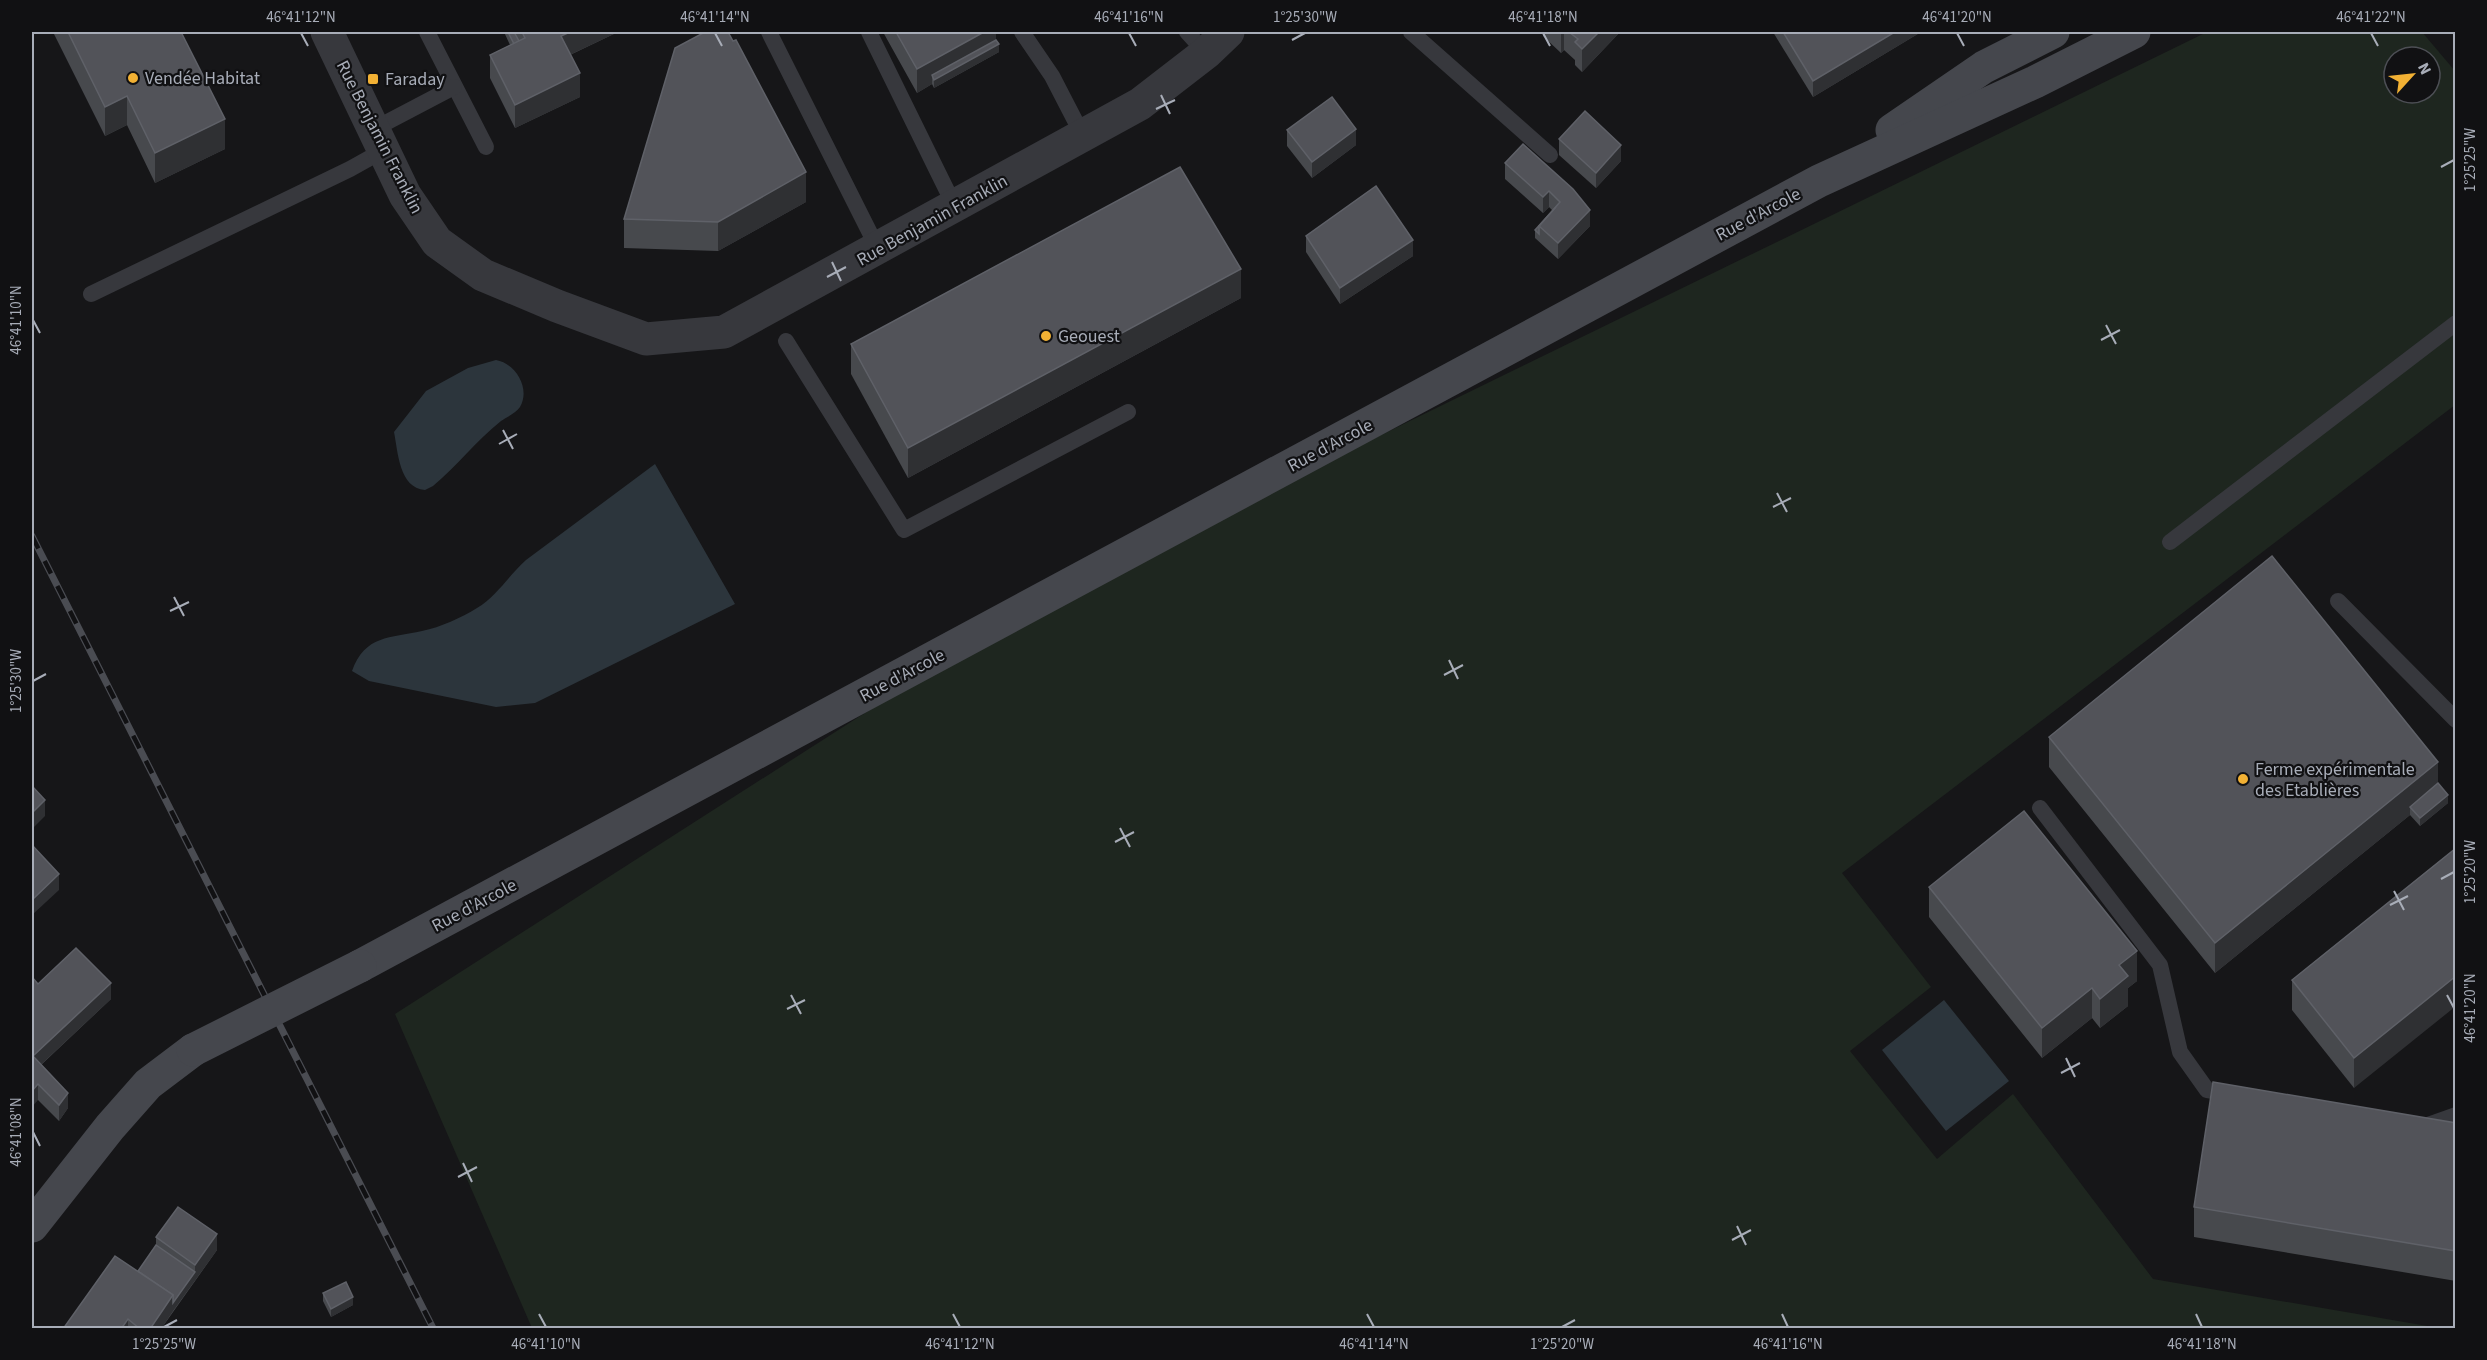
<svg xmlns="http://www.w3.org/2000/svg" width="2487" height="1360" font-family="'Source Sans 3',sans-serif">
	<rect width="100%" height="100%" fill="#161618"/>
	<!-- green -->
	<path fill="#1e261f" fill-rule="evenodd" d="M 2207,32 L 2422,32 L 2455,71 L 2455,405 L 1842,873 L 1931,987 L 1850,1051 L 1937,1159 L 2013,1094 L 2153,1279 L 2439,1328 L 532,1328 L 395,1014 L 1035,604 ZM 2394,57 L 2430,57 L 2430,93 L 2394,93 Z"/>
	<!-- water -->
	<g fill="#2c353c">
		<path d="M 496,360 C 515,363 531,388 520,407 C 516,413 507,417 501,421 C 476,441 457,466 433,486 L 425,490 C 399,488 398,452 394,432 L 426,391 L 468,368 Z"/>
		<path d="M 655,464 L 735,604 L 535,703 L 496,707 L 369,681 L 352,671 C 365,635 390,638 422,631 C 441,627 461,618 477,608 C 497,596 509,575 526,560 Z"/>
		<path d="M 1944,1000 L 2009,1081 L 1946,1131 L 1882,1050 Z"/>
	</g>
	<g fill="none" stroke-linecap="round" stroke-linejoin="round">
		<!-- lane -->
		<g stroke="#37383d" stroke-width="16">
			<path d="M 427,32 L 486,147"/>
			<path d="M 769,32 L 878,249"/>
			<path d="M 869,32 L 955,207"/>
			<path d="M 1022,32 L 1052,76 L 1083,136"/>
			<path d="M 1187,32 L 1206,53"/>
			<path d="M 1411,32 L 1550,155"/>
			<path d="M 374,129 L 454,87"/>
			<path d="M 91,294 L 350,169 L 384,150"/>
			<path d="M 786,341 L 904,530 L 1128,412"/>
			<path d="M 2170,542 L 2456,323"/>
			<path d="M 2338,601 L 2456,720"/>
			<path d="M 2040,808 L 2160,965 L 2180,1052 L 2207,1090 L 2234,1094"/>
			<path d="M 2419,1125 L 2425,1126 L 2456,1115"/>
		</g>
		<!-- street -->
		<path stroke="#37383d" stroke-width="33" d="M 327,32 L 405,195 L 437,242 L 483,275 L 557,306 L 646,339 L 724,332 L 1140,104 L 1206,53 L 1228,32"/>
		<!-- secondary -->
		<g stroke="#45474d" stroke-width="33">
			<path d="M 1892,130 L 1984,67 L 2053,32"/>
			<path d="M 360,966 L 1819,181 L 2035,82 L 2134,32"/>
			<path d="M 32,1226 L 110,1127 L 148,1084 L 193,1050"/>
		</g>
		<defs>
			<path id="rail" d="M 32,536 L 433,1328"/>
		</defs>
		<!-- rail casing -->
		<use href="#rail" stroke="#4a4c52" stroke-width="7"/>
		<!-- rail -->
		<use href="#rail" stroke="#111113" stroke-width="4.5" stroke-dasharray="14" stroke-linecap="butt"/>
		<!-- secondary-bridge -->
		<path stroke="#45474d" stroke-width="33" d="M 193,1050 L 360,966"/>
	</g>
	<!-- wall -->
	<g fill="#47494d">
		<path d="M 53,32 L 181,32 L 225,149 L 155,183 L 127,125 L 105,136 Z"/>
		<path d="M 504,32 L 618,32 L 570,55 L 580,97 L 515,128 L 490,78 L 490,55 L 510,45 Z"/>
		<path d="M 883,32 L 996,32 L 996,40 L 999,52 L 934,88 L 932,84 L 917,93 Z"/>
		<path d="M 1543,32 L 1620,32 L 1582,72 L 1575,65 L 1575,60 L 1564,50 L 1561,53 L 1543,36 Z"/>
		<path d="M 1773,32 L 1921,32 L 1813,97 Z"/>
		<path d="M 1287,130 L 1356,145 L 1312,178 L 1287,146 Z"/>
		<path d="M 1559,139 L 1621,161 L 1596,188 L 1559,155 Z"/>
		<path d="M 1523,144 L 1590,226 L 1558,259 L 1535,238 L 1535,230 L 1553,211 L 1549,207 L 1543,213 L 1505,179 L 1505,163 Z"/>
		<path d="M 806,202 L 718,251 L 624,248 L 624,219 Z"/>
		<path d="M 1306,236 L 1413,256 L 1340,304 L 1306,252 Z"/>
		<path d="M 1241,298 L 908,478 L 851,374 L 851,344 Z"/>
		<path d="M 2049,737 L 2438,784 L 2448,803 L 2420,826 L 2410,815 L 2215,973 L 2049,767 Z"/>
		<path d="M 2456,848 L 2354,1088 L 2292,1010 L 2292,980 Z"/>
		<path d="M 1929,887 L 2137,981 L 2128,988 L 2128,1006 L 2100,1028 L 2092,1018 L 2042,1058 L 1929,917 Z"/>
		<path d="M 38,984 L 111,999 L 41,1065 L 68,1108 L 59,1121 L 38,1100 Z"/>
		<path d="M 2456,1123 L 2456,1281 L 2194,1237 L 2194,1207 Z"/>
		<path d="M 156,1237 L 217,1250 L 161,1329 L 63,1329 L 138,1271 L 156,1245 Z"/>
		<path d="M 323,1293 L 353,1305 L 331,1317 L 323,1301 Z"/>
	</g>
	<!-- shaded-wall -->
	<g fill="#2f3033">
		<path d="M 570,32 L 618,32 L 561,59 L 561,36 Z"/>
		<path d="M 984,32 L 996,32 L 996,46 L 999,44 L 999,52 L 934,88 L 934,80 L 932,75 L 932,84 L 917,93 L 917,69 Z"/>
		<path d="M 1561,32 L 1564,32 L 1564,50 L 1561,53 Z"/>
		<path d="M 1599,32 L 1620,32 L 1582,72 L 1582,49 Z"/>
		<path d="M 1895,32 L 1921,32 L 1813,97 L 1813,81 Z"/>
		<path d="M 580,73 L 580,97 L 515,128 L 515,105 Z"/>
		<path d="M 127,96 L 127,125 L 105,136 L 105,107 Z"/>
		<path d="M 225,119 L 225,149 L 155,183 L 155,153 Z"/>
		<path d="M 1356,129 L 1356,145 L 1312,178 L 1312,162 Z"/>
		<path d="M 1621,145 L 1621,161 L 1596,188 L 1596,173 Z"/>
		<path d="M 806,172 L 806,202 L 718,251 L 718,222 Z"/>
		<path d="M 1549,191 L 1549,207 L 1543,213 L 1543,197 Z"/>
		<path d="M 1590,210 L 1590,226 L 1558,259 L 1558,243 Z"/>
		<path d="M 1413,240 L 1413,256 L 1340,304 L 1340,288 Z"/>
		<path d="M 1241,269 L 1241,298 L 908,478 L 908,448 Z"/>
		<path d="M 2438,762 L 2438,792 L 2410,807 L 2410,815 L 2215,973 L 2215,943 Z"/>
		<path d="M 2448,795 L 2448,803 L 2420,826 L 2420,818 Z"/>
		<path d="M 45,800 L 45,816 L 32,829 L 32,813 Z"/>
		<path d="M 59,874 L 59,890 L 32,915 L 32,900 Z"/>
		<path d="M 2137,951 L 2137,981 L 2128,988 L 2128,1006 L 2100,1028 L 2100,999 L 2119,965 Z"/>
		<path d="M 2456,976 L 2456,1006 L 2354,1088 L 2354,1058 Z"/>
		<path d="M 111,983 L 111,999 L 33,1072 L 33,1056 Z"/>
		<path d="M 2092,988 L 2092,1018 L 2042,1058 L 2042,1028 Z"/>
		<path d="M 38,1084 L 38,1100 L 32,1107 L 32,1091 Z"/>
		<path d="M 68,1093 L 68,1108 L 59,1121 L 59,1105 Z"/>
		<path d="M 217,1234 L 217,1250 L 173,1311 L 161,1329 L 150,1329 L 173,1295 L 195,1272 L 195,1265 Z"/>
		<path d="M 353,1297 L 353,1305 L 331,1317 L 331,1309 Z"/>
		<path d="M 128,1319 L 128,1329 L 121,1329 Z"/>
	</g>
	<!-- building -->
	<g fill="#525359" stroke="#5f6168" stroke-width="1.5">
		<path d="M 68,32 L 181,32 L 225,119 L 155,153 L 127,96 L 105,107 Z"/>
		<path d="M 508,32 L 514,32 L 519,41 L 514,44 Z"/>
		<path d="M 522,32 L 570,32 L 561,36 L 580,73 L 515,105 L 490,55 L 525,38 Z"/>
		<path d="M 705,32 L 728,32 L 733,41 L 736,40 L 806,172 L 718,222 L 624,219 L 675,48 Z"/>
		<path d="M 896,32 L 984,32 L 917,69 Z"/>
		<path d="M 1569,32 L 1599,32 L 1582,49 L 1575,42 L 1578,39 Z"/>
		<path d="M 1783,32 L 1895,32 L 1813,81 Z"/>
		<path d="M 996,40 L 999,44 L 934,80 L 932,75 Z"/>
		<path d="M 1332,97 L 1356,129 L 1312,162 L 1287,130 Z"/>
		<path d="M 1585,111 L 1621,145 L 1596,173 L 1559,139 Z"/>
		<path d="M 1523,144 L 1573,189 L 1590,210 L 1558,243 L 1539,226 L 1560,202 L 1549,191 L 1543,197 L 1505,163 Z"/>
		<path d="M 1180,167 L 1241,269 L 908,448 L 851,344 Z"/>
		<path d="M 1376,186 L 1413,240 L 1340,288 L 1306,236 Z"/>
		<path d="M 1556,207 L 1539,226 L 1539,234 L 1535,230 Z"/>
		<path d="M 2272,556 L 2438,762 L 2215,943 L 2049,737 Z"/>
		<path d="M 2438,783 L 2448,795 L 2420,818 L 2410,807 Z"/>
		<path d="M 32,786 L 45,800 L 32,813 Z"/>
		<path d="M 2024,811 L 2137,951 L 2119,965 L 2128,976 L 2100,999 L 2092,988 L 2042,1028 L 1929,887 Z"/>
		<path d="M 32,845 L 59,874 L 32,900 Z"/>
		<path d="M 2456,848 L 2456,976 L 2354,1058 L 2292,980 Z"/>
		<path d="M 76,948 L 111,983 L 33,1056 L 68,1093 L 59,1105 L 38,1084 L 32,1091 L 32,977 L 38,984 Z"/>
		<path d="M 2213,1082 L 2456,1123 L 2456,1251 L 2194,1207 Z"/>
		<path d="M 178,1207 L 217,1234 L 195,1265 L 156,1237 Z"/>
		<path d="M 156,1245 L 195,1272 L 173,1303 L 173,1295 L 138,1271 Z"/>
		<path d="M 115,1256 L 173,1295 L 150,1329 L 140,1329 L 128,1319 L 121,1329 L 63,1329 Z"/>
		<path d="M 346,1282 L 353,1297 L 331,1309 L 323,1293 Z"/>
	</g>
	<!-- ticks -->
	<path fill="none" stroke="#a8adb8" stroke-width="2" d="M 301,33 L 308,46M 715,33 L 722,46M 1129,33 L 1136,46M 1543,33 L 1550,46M 1957,33 L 1964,46M 2371,33 L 2378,46M 1292,40 L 1305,33M 1161,95 L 1170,114M 1156,109 L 1175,100M 2441,167 L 2454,160M 832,262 L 841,281M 827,277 L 846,267M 33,320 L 40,333M 2106,325 L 2116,344M 2101,340 L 2120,330M 503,430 L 513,449M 499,444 L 517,434M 1777,493 L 1787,512M 1773,507 L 1791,498M 174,597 L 184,616M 170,611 L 189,602M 1449,660 L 1458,679M 1444,675 L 1463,665M 33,681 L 46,674M 1120,828 L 1130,847M 1115,842 L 1134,832M 2441,879 L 2454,872M 2394,891 L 2404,910M 2390,905 L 2408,896M 791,995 L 801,1014M 2447,995 L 2454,1008M 787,1009 L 805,1000M 2066,1058 L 2075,1077M 2061,1073 L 2080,1063M 33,1132 L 40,1146M 463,1163 L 472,1182M 458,1177 L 477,1167M 1737,1226 L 1746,1245M 1732,1240 L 1751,1230M 539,1314 L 546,1327M 953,1314 L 960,1327M 1367,1314 L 1374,1327M 1782,1314 L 1788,1327M 2196,1314 L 2202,1327M 164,1327 L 177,1320M 1562,1327 L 1575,1320"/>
	<!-- markers -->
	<g fill="#f2b134" stroke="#111113" stroke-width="2">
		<circle cx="133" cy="78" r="6"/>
		<rect x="367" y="73" width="12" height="12" rx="3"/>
		<circle cx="1046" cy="336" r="6"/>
		<circle cx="2243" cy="779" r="6"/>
	</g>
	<g text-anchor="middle" stroke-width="4.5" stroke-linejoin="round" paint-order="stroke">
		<!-- poi labels -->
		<g font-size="18" fill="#a8adb8" stroke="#111113" text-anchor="start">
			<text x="145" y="84">Vendée Habitat</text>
			<text x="385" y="85">Faraday</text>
			<text x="1058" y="342">Geouest</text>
			<text x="2255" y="775">Ferme expérimentale<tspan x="2255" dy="21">des Etablières</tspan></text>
		</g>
		<!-- street labels -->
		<g font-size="18" fill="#a8adb8" stroke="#111113">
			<text transform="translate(380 137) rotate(63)" y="6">Rue Benjamin Franklin</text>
			<text transform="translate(1758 214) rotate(-28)" y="6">Rue d'Arcole</text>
			<text transform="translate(932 220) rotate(-29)" y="6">Rue Benjamin Franklin</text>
			<text transform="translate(1330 445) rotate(-28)" y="6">Rue d'Arcole</text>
			<text transform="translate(902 675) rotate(-28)" y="6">Rue d'Arcole</text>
			<text transform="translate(474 905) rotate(-28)" y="6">Rue d'Arcole</text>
		</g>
	</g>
	<!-- border -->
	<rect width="2487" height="1360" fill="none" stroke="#111113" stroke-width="66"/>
	<!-- north arrow -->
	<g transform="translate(2412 75) rotate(63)"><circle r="28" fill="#111113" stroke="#4d4f55" stroke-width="1.5"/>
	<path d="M0-4.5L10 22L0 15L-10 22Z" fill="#f2b134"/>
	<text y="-9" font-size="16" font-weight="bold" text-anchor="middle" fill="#a8adb8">N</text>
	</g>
	<rect x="33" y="33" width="2421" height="1294" fill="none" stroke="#a8adb8" stroke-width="2"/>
	<g font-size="15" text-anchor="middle" fill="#a8adb8">
		<text x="301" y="22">46°41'12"N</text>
		<text x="715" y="22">46°41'14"N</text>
		<text x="1129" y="22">46°41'16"N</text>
		<text x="1305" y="22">1°25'30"W</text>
		<text x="1543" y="22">46°41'18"N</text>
		<text x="1957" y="22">46°41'20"N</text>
		<text x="2371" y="22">46°41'22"N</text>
		<text transform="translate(2470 160) rotate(-90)" y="5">1°25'25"W</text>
		<text transform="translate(16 320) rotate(-90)" y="5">46°41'10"N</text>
		<text transform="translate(16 681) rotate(-90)" y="5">1°25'30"W</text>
		<text transform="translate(2470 872) rotate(-90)" y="5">1°25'20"W</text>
		<text transform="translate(2470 1008) rotate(-90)" y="5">46°41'20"N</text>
		<text transform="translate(16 1132) rotate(-90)" y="5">46°41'08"N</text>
		<text x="164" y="1349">1°25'25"W</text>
		<text x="546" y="1349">46°41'10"N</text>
		<text x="960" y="1349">46°41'12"N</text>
		<text x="1374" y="1349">46°41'14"N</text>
		<text x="1562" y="1349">1°25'20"W</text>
		<text x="1788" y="1349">46°41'16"N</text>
		<text x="2202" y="1349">46°41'18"N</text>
	</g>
</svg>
